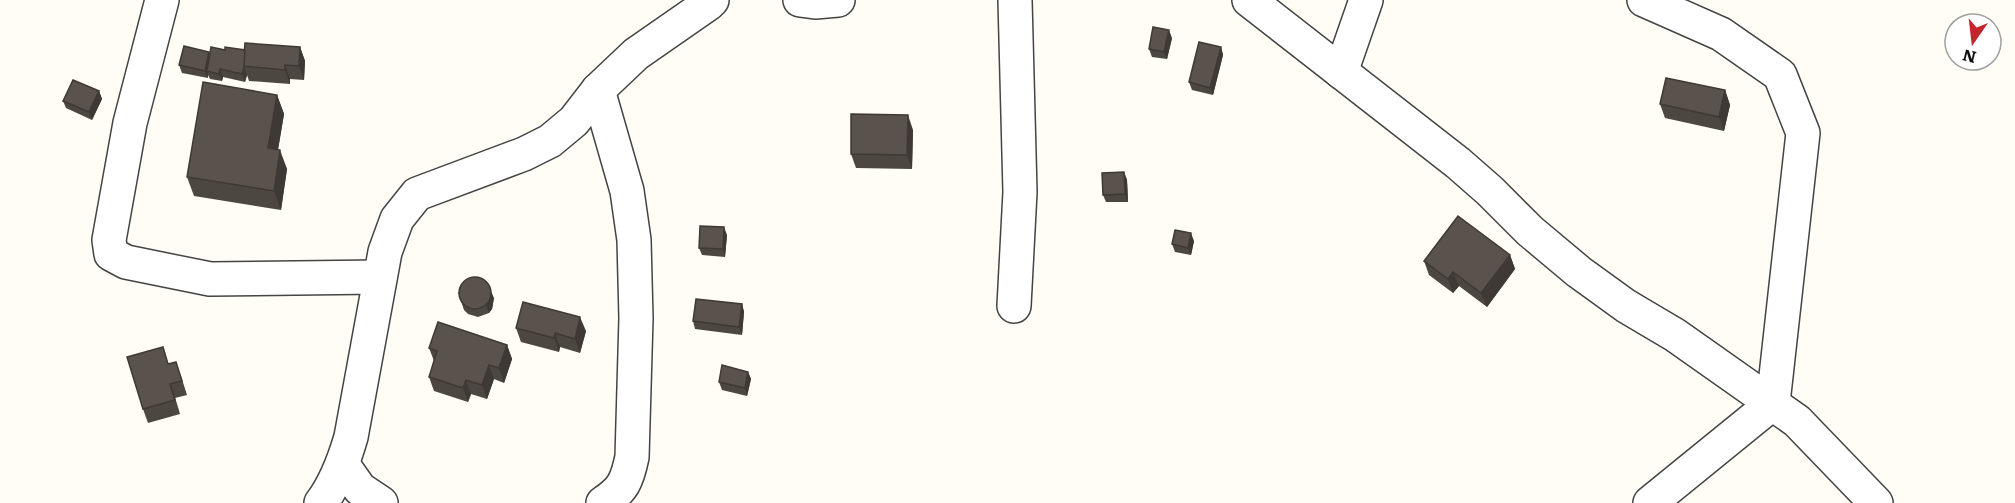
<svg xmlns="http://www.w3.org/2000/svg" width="2015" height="503" font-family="Literata,serif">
	<rect width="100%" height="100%" fill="#fffdf5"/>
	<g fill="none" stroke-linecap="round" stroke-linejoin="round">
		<defs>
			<g id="minor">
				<path d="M 162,0 L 130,123 L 109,240 L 111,254 L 126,262 L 210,279 L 380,277"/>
				<path d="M 800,0 L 815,2 L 838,0"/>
				<path d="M 1249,0 L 1458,163 L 1490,191 L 1530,231 L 1579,272 L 1626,306 L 1675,335 L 1797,421 L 1876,503"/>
				<path d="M 1644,0 L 1721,34 L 1780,75 L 1803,133 L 1773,403 L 1650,503"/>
				<path d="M 1341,72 L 1366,0"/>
				<path d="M 598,90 L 627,191 L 634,240 L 636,318 L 632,457 C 627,481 623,490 603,503"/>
				<path d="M 1014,306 L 1020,192 L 1015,0"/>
				<path d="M 343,465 L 360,489 L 381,503"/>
				<path d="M 321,503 C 336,483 344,461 351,437 L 385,252 L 397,219 L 417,194 L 524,154 L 550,141 L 574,121 L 598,90 L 636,54 L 708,4 L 712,0"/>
			</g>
		</defs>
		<!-- minor casing -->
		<use href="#minor" stroke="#444" stroke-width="36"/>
		<!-- minor -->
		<use href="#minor" stroke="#fff" stroke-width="33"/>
	</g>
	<!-- wall -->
	<g fill="#4d4742">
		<path d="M 1172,38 L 1167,59 L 1152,57 L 1149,49 Z"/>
		<path d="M 300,47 L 305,61 L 304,80 L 290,79 L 290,84 L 249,81 L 247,75 L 245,82 L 223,77 L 222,81 L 210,79 L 208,75 L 208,78 L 182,73 L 179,65 L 209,52 L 210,54 L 225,50 L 245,50 Z"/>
		<path d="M 1221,47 L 1223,55 L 1213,95 L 1192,90 L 1189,82 Z"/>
		<path d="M 1725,90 L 1730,105 L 1724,131 L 1665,118 L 1660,104 Z"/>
		<path d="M 99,91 L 102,99 L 92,120 L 66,108 L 63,101 Z"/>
		<path d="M 277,95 L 284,114 L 278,150 L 287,169 L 281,210 L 194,196 L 187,177 Z"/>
		<path d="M 913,130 L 912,169 L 856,168 L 851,154 Z"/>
		<path d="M 1124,172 L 1127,180 L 1128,202 L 1106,202 L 1103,195 Z"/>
		<path d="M 727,235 L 725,257 L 702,255 L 699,248 Z"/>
		<path d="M 1194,241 L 1191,255 L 1175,252 L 1172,244 Z"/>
		<path d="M 1510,255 L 1515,269 L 1487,307 L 1459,286 L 1453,293 L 1429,275 L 1424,261 Z"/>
		<path d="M 458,292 L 494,298 L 492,309 L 489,313 L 478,317 L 468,314 L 464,310 Z"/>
		<path d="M 742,304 L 744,312 L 742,335 L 695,329 L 693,321 Z"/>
		<path d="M 516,328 L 586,331 L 580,353 L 560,347 L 559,352 L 521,342 Z"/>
		<path d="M 507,345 L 512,359 L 504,383 L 494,379 L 487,399 L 471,394 L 468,402 L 434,391 L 429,377 L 434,361 L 429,348 Z"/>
		<path d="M 169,364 L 181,376 L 187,395 L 175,398 L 180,414 L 148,423 L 143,409 Z"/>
		<path d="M 748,372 L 751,379 L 747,396 L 722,390 L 719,382 Z"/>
	</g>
	<!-- shaded-wall -->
	<g fill="#3f3936">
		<path d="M 1169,30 L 1172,38 L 1167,59 L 1164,52 Z"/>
		<path d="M 300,47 L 305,61 L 304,80 L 299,66 Z"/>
		<path d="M 1221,47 L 1223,55 L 1213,95 L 1210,88 Z"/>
		<path d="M 209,52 L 212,59 L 207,71 L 208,75 L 208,78 L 205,71 Z"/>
		<path d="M 285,65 L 290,79 L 290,84 L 285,70 Z"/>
		<path d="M 244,68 L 247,75 L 245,82 L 242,74 Z"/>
		<path d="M 220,69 L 223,77 L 222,81 L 219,74 Z"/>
		<path d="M 1725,90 L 1730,105 L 1724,131 L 1719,117 Z"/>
		<path d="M 99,91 L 102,99 L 92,120 L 89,112 Z"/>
		<path d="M 277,95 L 284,114 L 275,167 L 268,148 Z"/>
		<path d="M 908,115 L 913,130 L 912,169 L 907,155 Z"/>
		<path d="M 280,150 L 287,169 L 281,210 L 274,191 Z"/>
		<path d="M 1124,172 L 1127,180 L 1128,202 L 1125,194 Z"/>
		<path d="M 724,227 L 727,235 L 725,257 L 723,249 Z"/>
		<path d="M 1191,233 L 1194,241 L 1191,255 L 1188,248 Z"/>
		<path d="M 1510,255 L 1515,269 L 1487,307 L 1481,293 Z"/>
		<path d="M 1453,272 L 1459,286 L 1453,293 L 1448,279 Z"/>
		<path d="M 491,291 L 494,298 L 492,309 L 489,313 L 486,305 Z"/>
		<path d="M 742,304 L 744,312 L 742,335 L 739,327 Z"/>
		<path d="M 580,317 L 586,331 L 580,353 L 575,339 Z"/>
		<path d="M 555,333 L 560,347 L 559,352 L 554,338 Z"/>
		<path d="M 507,345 L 512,359 L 504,383 L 499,368 Z"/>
		<path d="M 489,365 L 494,379 L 487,399 L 482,385 Z"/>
		<path d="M 748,372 L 751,379 L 747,396 L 745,388 Z"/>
		<path d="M 466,380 L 471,394 L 468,402 L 463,388 Z"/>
		<path d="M 170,384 L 175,398 L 180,414 L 175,400 Z"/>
	</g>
	<!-- building -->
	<g fill="#5a524d" stroke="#3f3936" stroke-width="1.5">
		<path d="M 1153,27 L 1169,30 L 1164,52 L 1149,49 Z"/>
		<path d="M 1199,42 L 1221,47 L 1210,88 L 1189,82 Z"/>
		<path d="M 245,43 L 300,47 L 299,66 L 285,65 L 285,70 L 243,66 Z"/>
		<path d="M 184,46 L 209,52 L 205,71 L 179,65 Z"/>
		<path d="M 211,47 L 225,50 L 225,47 L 245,50 L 244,67 L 242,74 L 220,69 L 219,74 L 207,71 Z"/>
		<path d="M 1666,78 L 1725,90 L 1719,117 L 1660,104 Z"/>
		<path d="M 73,80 L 99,91 L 89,112 L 63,101 Z"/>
		<path d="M 203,82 L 277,95 L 268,148 L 280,150 L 274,191 L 187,177 Z"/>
		<path d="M 851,114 L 908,115 L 907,155 L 851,154 Z"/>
		<path d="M 1124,172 L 1125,194 L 1103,195 L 1102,173 Z"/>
		<path d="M 1458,216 L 1510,255 L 1481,293 L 1453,272 L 1448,279 L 1424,261 Z"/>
		<path d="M 700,226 L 724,227 L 723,249 L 699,248 Z"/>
		<path d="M 1175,230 L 1191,233 L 1188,248 L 1172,244 Z"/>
		<circle cx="475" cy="293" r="16"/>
		<path d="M 696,299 L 742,304 L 739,327 L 693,321 Z"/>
		<path d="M 523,302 L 580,317 L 575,339 L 555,333 L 554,338 L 516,328 Z"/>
		<path d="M 438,322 L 507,345 L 499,368 L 489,365 L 482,385 L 466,380 L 463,388 L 429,377 L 437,351 L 429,348 Z"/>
		<path d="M 163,347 L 168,364 L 176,362 L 182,381 L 170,384 L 175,400 L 143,409 L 127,357 Z"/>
		<path d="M 722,365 L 748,372 L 745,388 L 719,382 Z"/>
	</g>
	<!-- north arrow -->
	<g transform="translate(1973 42) rotate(194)"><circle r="28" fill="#ffffff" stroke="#a0a0a0" stroke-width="1.5"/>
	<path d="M0-4.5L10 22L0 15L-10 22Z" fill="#c4262e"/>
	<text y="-9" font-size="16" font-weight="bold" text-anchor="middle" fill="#111111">N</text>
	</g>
</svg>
